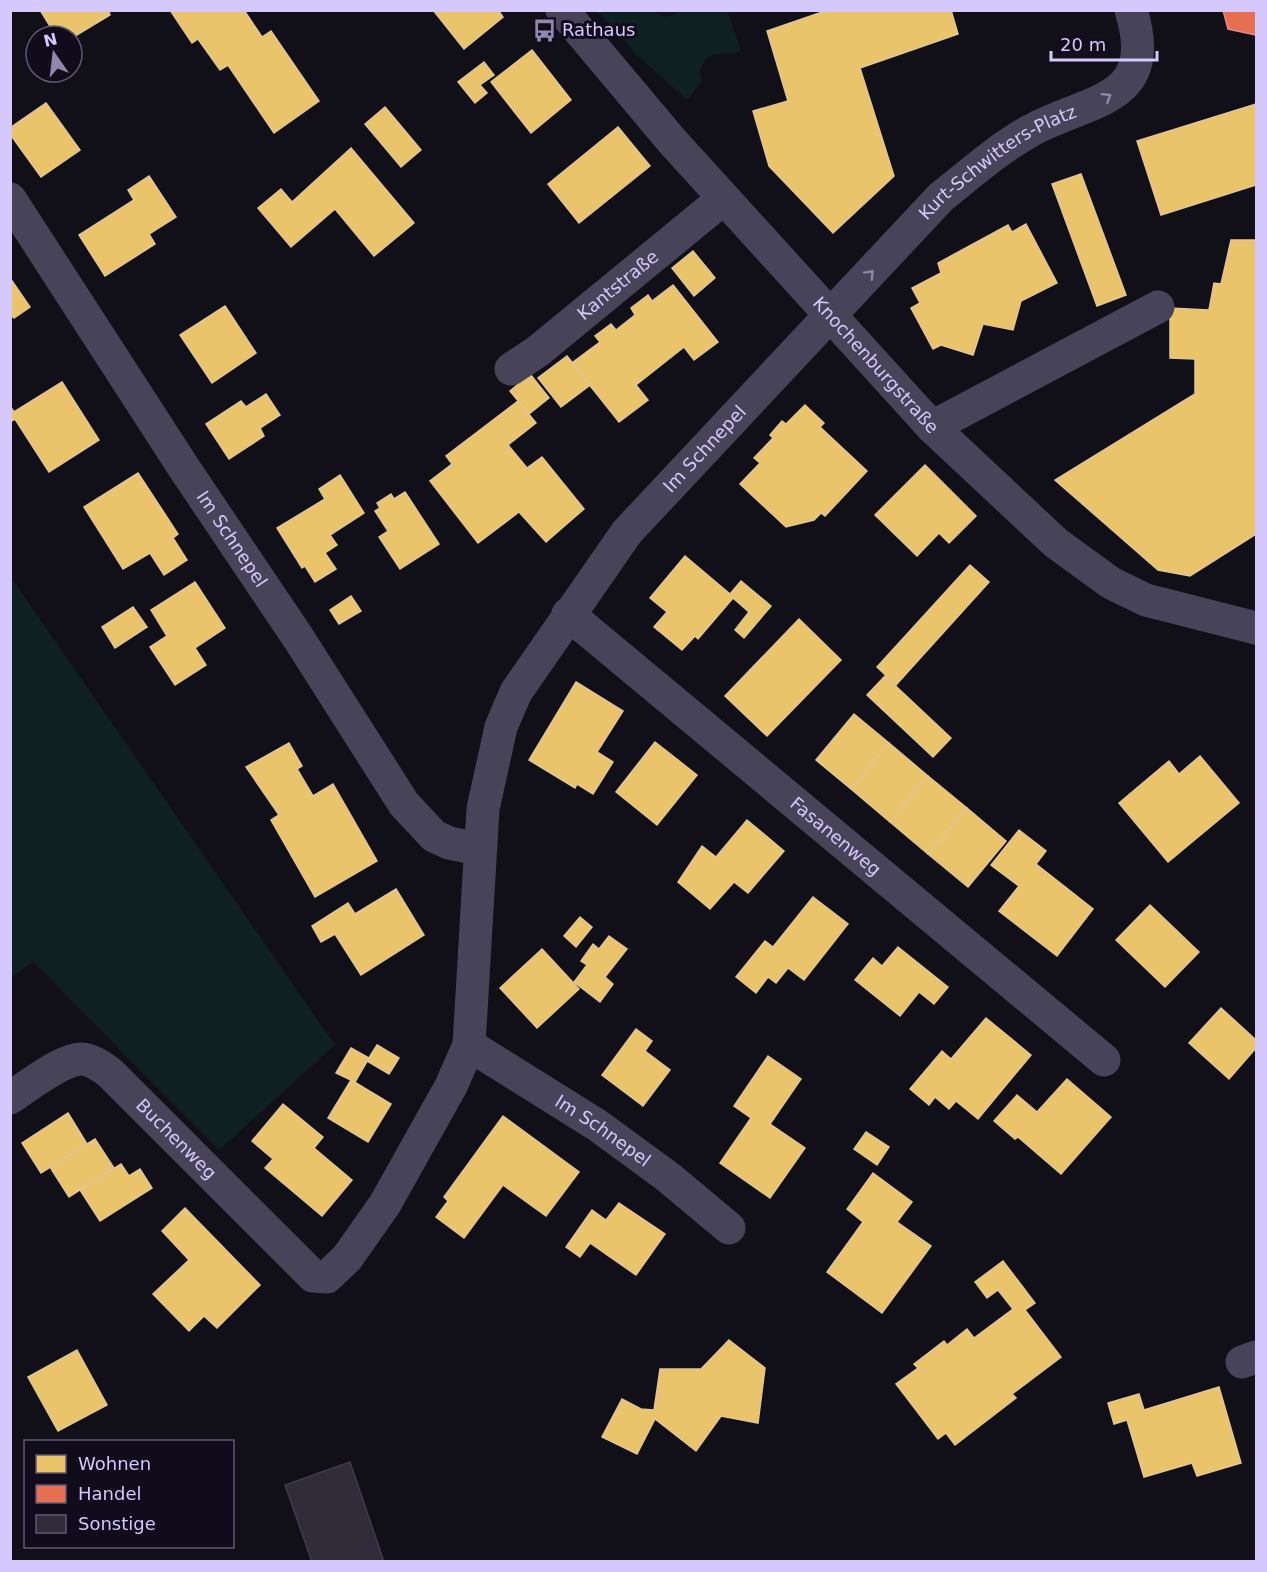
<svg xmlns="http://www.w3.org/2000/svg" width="1267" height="1572" font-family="'DejaVu Sans',sans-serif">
	<rect width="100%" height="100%" fill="#111018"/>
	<!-- green -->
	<g fill="#0f2022">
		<path d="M 597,11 L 654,11 L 665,17 L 683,11 L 725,11 L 728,13 L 741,51 C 723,59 709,44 700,72 L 702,81 L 687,100 L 637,55 Z"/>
		<path d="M 10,576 L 335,1045 L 219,1150 L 33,962 L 11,978 Z"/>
	</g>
	<!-- homes -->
	<g fill="#e9c46a" stroke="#e3c596" stroke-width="1.5">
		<path d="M 40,10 L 108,10 L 110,15 L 72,38 L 72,36 L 56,36 Z"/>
		<path d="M 170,10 L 244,10 L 262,37 L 271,31 L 319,101 L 274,133 L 228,65 L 220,70 L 198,39 L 192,43 Z"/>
		<path d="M 433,10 L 498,10 L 503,17 L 464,49 Z"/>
		<path d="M 828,10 L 951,10 L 958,34 L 860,68 L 894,176 L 833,233 L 769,166 L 753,111 L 788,101 L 767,31 Z"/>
		<path d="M 532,50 L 571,100 L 531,133 L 491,82 Z"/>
		<path d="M 484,62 L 494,75 L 480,85 L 487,93 L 475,103 L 458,82 Z"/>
		<path d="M 46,103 L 80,150 L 41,177 L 10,134 L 10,128 Z"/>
		<path d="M 1256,104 L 1256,185 L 1161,215 L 1137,141 Z"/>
		<path d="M 385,107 L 421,150 L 401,167 L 365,124 Z"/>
		<path d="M 618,127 L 650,166 L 579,223 L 548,184 Z"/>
		<path d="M 351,148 L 414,223 L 374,256 L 335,209 L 291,247 L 258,208 L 281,189 L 292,202 Z"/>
		<path d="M 1081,174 L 1126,295 L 1097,306 L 1052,184 Z"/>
		<path d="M 149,176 L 176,217 L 149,234 L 155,244 L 105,276 L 79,235 L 134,200 L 128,190 Z"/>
		<path d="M 1026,224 L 1057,283 L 1021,301 L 1013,330 L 983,324 L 973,355 L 941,345 L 933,349 L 911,308 L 920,303 L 912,288 L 941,273 L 938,263 L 1008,225 L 1012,232 Z"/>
		<path d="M 1231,240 L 1256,240 L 1256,534 L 1190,576 L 1158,570 L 1055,480 L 1195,394 L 1195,359 L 1170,358 L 1170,308 L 1209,310 L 1214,283 L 1221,284 Z"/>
		<path d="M 693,251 L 715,278 L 694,296 L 672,268 Z"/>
		<path d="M 10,278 L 30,307 L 14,318 L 10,314 Z"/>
		<path d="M 673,285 L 718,342 L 694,360 L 684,347 L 636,385 L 648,400 L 619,422 L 572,363 L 600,342 L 595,336 L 611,324 L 616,330 L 635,315 L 631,308 L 648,295 L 652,301 Z"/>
		<path d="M 225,306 L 256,353 L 212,383 L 180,335 Z"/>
		<path d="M 567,356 L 590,385 L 561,407 L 538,378 Z"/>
		<path d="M 530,374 L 549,398 L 529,414 L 510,391 Z"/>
		<path d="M 62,382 L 99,440 L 49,472 L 15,419 L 10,422 L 10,406 L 14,412 Z"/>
		<path d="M 266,394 L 280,415 L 260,428 L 264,436 L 229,459 L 206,424 L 241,401 L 246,407 Z"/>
		<path d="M 518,401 L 536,423 L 508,445 L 527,468 L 542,457 L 584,509 L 546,542 L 519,512 L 478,543 L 430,481 L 452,464 L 446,456 Z"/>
		<path d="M 805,405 L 824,423 L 820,427 L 867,471 L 825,516 L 821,513 L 814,520 L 786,527 L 740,484 L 760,463 L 754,458 L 773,438 L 770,435 L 782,421 L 786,424 Z"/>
		<path d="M 925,465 L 976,516 L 949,543 L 939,533 L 917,556 L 875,515 Z"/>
		<path d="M 138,473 L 178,534 L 173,538 L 187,560 L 164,575 L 150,553 L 123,569 L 84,507 Z"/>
		<path d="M 340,475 L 364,513 L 330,535 L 337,545 L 325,553 L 336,569 L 315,582 L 305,566 L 302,568 L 277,528 L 325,499 L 319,489 Z"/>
		<path d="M 405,492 L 439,544 L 400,569 L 379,537 L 388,531 L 375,511 L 380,508 L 377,503 L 391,494 L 394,499 Z"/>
		<path d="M 685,556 L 730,594 L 741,581 L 771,606 L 744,638 L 735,630 L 749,612 L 733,598 L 698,639 L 695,636 L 682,650 L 654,627 L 667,612 L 650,598 Z"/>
		<path d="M 970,565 L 989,582 L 896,685 L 877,667 Z"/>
		<path d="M 195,582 L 225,628 L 195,648 L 206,665 L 175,685 L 150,647 L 167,636 L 151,610 Z"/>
		<path d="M 351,596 L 361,611 L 339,624 L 330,610 Z"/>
		<path d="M 133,607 L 147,627 L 115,648 L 102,627 Z"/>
		<path d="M 799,619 L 841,660 L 767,736 L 725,696 Z"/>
		<path d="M 885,676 L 951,738 L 933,757 L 867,695 Z"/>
		<path d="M 576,682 L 623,711 L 597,752 L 613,762 L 593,794 L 577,784 L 575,788 L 529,760 Z"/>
		<path d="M 854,714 L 889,743 L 851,789 L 816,760 Z"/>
		<path d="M 655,742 L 697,775 L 657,825 L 616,792 Z"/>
		<path d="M 289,743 L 302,766 L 297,769 L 313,796 L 333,784 L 377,861 L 315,897 L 271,820 L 279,815 L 246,767 Z"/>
		<path d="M 889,743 L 928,776 L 890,822 L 851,789 Z"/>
		<path d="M 1200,756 L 1239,803 L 1168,862 L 1119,803 L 1169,761 L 1179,774 Z"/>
		<path d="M 928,776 L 967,808 L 928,854 L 890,822 Z"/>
		<path d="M 967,808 L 1006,841 L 968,887 L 928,854 Z"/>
		<path d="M 747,820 L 784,851 L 748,893 L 734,882 L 710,909 L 678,882 L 702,846 L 716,857 Z"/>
		<path d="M 1019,830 L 1046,851 L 1036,864 L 1093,909 L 1057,956 L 999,911 L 1019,886 L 991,865 Z"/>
		<path d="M 396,889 L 424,935 L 361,975 L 335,934 L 321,942 L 312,926 L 348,903 L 355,914 Z"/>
		<path d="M 813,897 L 848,924 L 804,980 L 788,968 L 776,983 L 768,977 L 756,993 L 736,977 L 765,941 L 773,947 Z"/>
		<path d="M 1150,905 L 1199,952 L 1165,987 L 1116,940 Z"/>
		<path d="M 580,917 L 592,927 L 576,947 L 564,936 Z"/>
		<path d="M 609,936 L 627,949 L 605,977 L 613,984 L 600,1002 L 574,982 L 587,965 L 581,961 L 593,944 L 599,949 Z"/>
		<path d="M 898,947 L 948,987 L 934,1004 L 919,992 L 900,1016 L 855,980 L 873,958 L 882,966 Z"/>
		<path d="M 542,949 L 579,989 L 537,1028 L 500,988 Z"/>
		<path d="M 1221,1008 L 1256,1040 L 1256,1048 L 1229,1079 L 1189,1043 Z"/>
		<path d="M 986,1018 L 1031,1055 L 978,1119 L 956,1101 L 949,1109 L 935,1097 L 929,1105 L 910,1089 L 942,1051 L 951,1059 Z"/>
		<path d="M 636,1029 L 652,1041 L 645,1051 L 670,1070 L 643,1106 L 602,1075 Z"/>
		<path d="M 377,1045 L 399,1058 L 389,1074 L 367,1061 Z"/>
		<path d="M 351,1048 L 369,1058 L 355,1082 L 336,1073 Z"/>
		<path d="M 768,1056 L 801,1079 L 770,1124 L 805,1148 L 770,1198 L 720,1163 L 751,1118 L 734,1106 Z"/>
		<path d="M 1067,1079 L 1111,1117 L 1061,1174 L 1018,1137 L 1015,1139 L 994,1121 L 1017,1095 L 1037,1112 Z"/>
		<path d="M 351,1080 L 391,1104 L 368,1142 L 328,1118 Z"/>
		<path d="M 283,1104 L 323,1137 L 314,1148 L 352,1180 L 322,1216 L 265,1168 L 273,1159 L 252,1141 Z"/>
		<path d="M 68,1113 L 87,1144 L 41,1173 L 22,1143 Z"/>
		<path d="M 503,1116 L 579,1172 L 546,1216 L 503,1185 L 464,1238 L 436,1217 L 448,1201 L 444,1197 Z"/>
		<path d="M 866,1132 L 889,1147 L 877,1165 L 854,1149 Z"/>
		<path d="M 95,1139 L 114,1168 L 69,1197 L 50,1167 Z"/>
		<path d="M 121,1164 L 129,1176 L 140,1169 L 152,1188 L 100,1221 L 80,1190 Z"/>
		<path d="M 873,1173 L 912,1202 L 897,1222 L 931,1246 L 882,1313 L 827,1272 L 863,1222 L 847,1209 Z"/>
		<path d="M 619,1203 L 665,1234 L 636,1275 L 590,1243 L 580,1257 L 566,1247 L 592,1210 L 606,1220 Z"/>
		<path d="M 185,1208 L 260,1285 L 217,1328 L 204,1316 L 189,1331 L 153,1294 L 189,1260 L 162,1231 Z"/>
		<path d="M 1003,1261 L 1035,1303 L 1025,1310 L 1061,1357 L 1012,1394 L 1016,1398 L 955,1445 L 946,1433 L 938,1439 L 896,1384 L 918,1368 L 914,1364 L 944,1341 L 947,1345 L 967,1329 L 974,1338 L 1013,1309 L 998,1290 L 987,1298 L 975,1282 Z"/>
		<path d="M 729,1340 L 765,1368 L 758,1423 L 721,1416 L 696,1451 L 655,1419 L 637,1454 L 602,1437 L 622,1399 L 641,1409 L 654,1410 L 660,1369 L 701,1369 Z"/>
		<path d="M 77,1350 L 107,1405 L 58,1431 L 28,1377 Z"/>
		<path d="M 1219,1387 L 1241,1463 L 1197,1476 L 1192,1463 L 1144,1477 L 1127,1420 L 1114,1424 L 1108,1403 L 1139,1394 L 1144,1410 Z"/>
	</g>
	<!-- shops -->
	<path fill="#e76f51" stroke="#e28a84" stroke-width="1.5" d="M 1223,10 L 1256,10 L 1256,35 L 1228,29 Z"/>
	<!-- building -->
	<path fill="#302c3a" stroke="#3f3a4c" stroke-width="1.5" d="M 350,1462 L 384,1562 L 312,1562 L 285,1485 Z"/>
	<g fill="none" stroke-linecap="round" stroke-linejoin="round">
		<!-- minor -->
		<g stroke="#474459" stroke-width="33">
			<path id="s1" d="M 562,10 L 672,141 L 932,427 L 1056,543 L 1111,583 L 1146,600 L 1256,628"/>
			<path id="s2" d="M 10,199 L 184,468 L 299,639 L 404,804 L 434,836 L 449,843 L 479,849"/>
			<path id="s3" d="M 511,369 L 538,351 L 723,199"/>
			<path d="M 932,427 L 1158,307"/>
			<path id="s4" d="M 568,614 L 1104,1060"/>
			<path id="s5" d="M 469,1045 L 597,1125 L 668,1177 L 729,1228"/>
			<path id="s6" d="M 10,1098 C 27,1087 60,1060 81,1059 C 91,1059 102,1067 110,1073 L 313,1276 L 327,1277 L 347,1258 L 385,1204 L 451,1086 L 469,1045 L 483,809 L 501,727 L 516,692 L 627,532 L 941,197 C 970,174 998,149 1030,131 C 1089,98 1160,103 1131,10"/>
			<path d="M 1242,1362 L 1256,1357"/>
		</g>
	</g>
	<!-- one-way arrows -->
	<defs><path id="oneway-chevron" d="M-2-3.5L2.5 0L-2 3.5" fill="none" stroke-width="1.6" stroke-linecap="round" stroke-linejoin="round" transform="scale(1.5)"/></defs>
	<g stroke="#8e86aa">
		<use href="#oneway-chevron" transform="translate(1107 97) rotate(-32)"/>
		<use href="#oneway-chevron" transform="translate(870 274) rotate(-47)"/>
	</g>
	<!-- icons -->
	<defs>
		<symbol id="bus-bare" viewBox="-9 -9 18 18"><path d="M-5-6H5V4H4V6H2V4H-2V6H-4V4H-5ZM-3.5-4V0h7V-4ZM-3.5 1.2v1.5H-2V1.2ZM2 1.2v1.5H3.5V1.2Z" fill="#9088ac" stroke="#100c1b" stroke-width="2.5" paint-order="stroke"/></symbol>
	</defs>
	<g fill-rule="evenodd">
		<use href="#bus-bare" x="528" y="14" width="33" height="33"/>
	</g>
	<g text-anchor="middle" stroke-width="6" stroke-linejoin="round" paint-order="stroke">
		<!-- poi labels -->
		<g font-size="18" fill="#d5c8fc" stroke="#100c1b" text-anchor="start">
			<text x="562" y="36">Rathaus</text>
		</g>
		<!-- street labels -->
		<g font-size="18" fill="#d5c8fc" stroke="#100c1b">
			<text dy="6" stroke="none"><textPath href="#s6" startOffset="1768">Kurt-Schwitters-Platz</textPath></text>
			<text dy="6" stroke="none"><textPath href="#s3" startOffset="136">Kantstraße</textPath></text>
			<text dy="6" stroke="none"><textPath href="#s1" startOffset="474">Knochenburgstraße</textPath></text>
			<text dy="6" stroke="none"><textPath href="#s6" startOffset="1356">Im Schnepel</textPath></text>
			<text dy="6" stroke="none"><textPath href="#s2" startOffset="406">Im Schnepel</textPath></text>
			<text dy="6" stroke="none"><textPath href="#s4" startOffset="348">Fasanenweg</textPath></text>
			<text dy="6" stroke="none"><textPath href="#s5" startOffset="159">Im Schnepel</textPath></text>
			<text dy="6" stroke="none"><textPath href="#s6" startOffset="208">Buchenweg</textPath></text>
		</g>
	</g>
	<!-- border -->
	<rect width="1267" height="1572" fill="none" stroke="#d5c8fc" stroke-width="24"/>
	<!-- legend -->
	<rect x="24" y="1440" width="210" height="108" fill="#100c1b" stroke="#5f5775" stroke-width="1.5"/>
	<rect x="36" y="1455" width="30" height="18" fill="#e9c46a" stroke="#5f5775" stroke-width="1.5"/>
	<text x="78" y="1470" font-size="18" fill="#d5c8fc">Wohnen</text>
	<rect x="36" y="1485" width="30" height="18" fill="#e76f51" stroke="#5f5775" stroke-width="1.5"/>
	<text x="78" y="1500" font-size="18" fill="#d5c8fc">Handel</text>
	<rect x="36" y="1515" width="30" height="18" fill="#302c3a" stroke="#5f5775" stroke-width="1.5"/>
	<text x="78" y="1530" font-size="18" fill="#d5c8fc">Sonstige</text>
	<!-- north arrow -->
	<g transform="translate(54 54) rotate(346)"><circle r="28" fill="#100c1b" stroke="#5f5775" stroke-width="1.5"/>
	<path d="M0-4.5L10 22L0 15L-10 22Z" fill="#9088ac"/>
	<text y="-9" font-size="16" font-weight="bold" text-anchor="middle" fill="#d5c8fc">N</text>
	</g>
	<!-- scale -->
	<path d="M1051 51v9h106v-9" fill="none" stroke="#d5c8fc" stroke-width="3"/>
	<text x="1060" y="51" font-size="18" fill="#d5c8fc" stroke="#100c1b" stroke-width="4.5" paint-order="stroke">20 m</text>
</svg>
